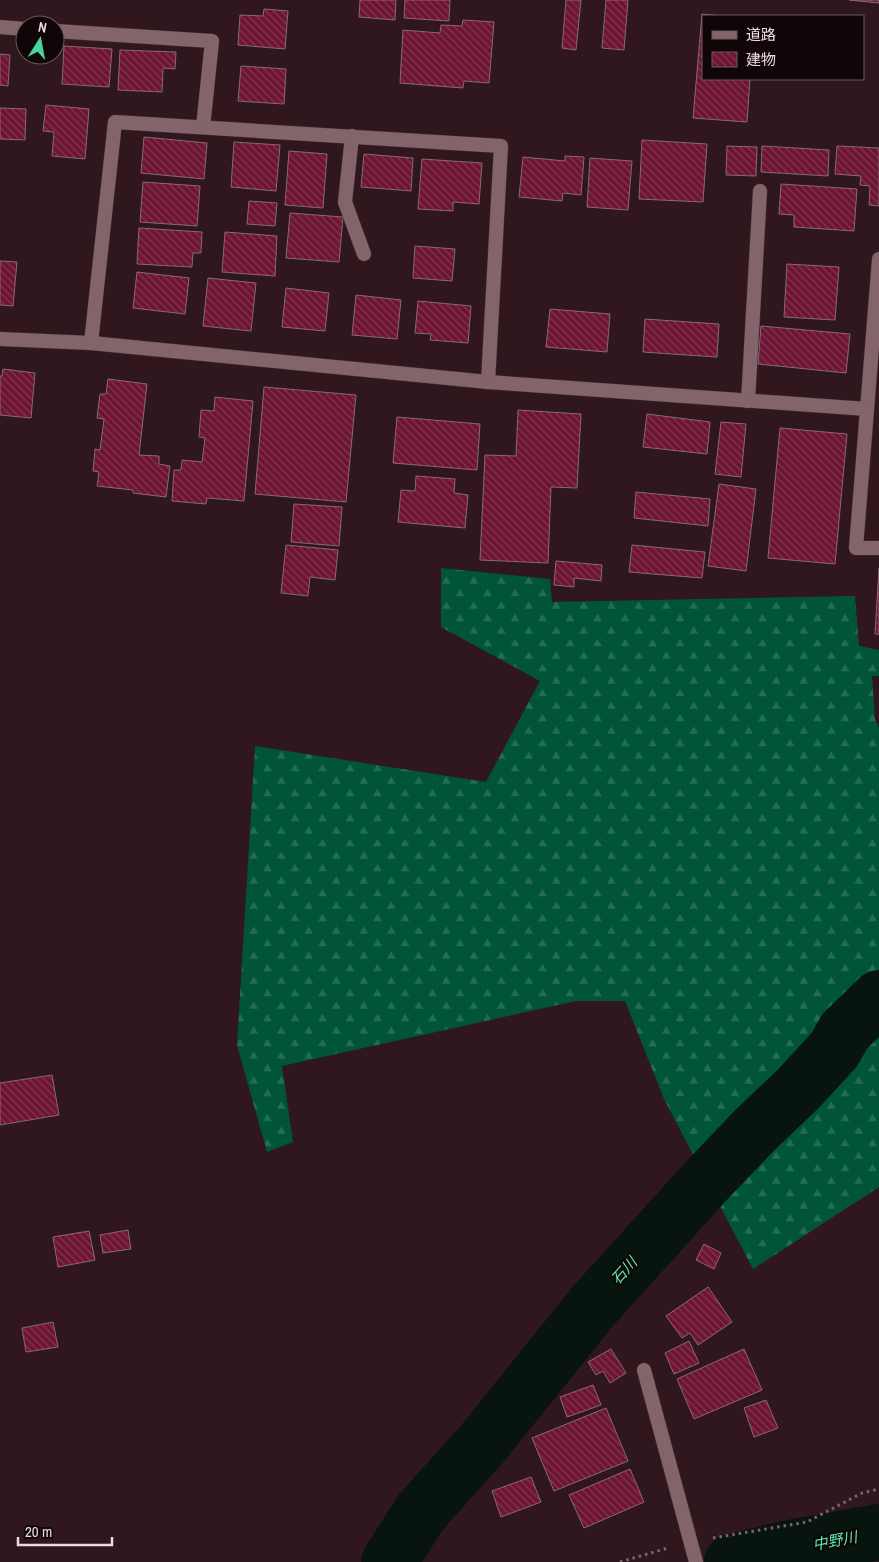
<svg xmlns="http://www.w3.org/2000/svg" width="879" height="1562" font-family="'Archivo Narrow','Noto Sans JP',sans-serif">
	<defs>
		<pattern id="forest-firs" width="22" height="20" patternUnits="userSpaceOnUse" patternTransform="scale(1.25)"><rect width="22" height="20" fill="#005437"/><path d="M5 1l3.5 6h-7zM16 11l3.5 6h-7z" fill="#256c54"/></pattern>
		<pattern id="building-back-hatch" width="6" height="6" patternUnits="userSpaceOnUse" patternTransform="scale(1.25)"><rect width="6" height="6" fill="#6d1434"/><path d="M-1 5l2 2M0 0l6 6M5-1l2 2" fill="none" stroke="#823651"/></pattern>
	</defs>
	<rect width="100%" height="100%" fill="#2f171d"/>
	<!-- forest -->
	<path fill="url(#forest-firs)" d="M 441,568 L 550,579 L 552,602 L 855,596 L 859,646 L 879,650 L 879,676 L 872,676 L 875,719 L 879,728 L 879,1187 L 753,1269 L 664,1099 L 625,1001 L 576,1001 L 282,1066 L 293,1142 L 267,1152 L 237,1045 L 255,746 L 486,782 L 540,681 L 441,627 Z"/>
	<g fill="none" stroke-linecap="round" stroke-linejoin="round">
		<!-- river -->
		<g stroke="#07150e" stroke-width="56">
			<path d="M 389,1562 L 421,1512 L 482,1444 L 594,1305 L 709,1178 L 754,1131 L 799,1088 L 834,1050 L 845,1031 L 879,998"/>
			<path d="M 732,1562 L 789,1548 L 879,1532"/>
		</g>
	</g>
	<!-- building -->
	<g fill="url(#building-back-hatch)" stroke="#886a70">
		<path d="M 360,0 L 396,0 L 395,20 L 359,17 Z"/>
		<path d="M 405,0 L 450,0 L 449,21 L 404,18 Z"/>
		<path d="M 566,0 L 581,0 L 576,50 L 562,48 Z"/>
		<path d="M 606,0 L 628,0 L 624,50 L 602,48 Z"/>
		<path d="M 849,0 L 879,0 L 879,3 Z"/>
		<path d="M 264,9 L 288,11 L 285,49 L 238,45 L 240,15 L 263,16 Z"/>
		<path d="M 702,14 L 722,16 L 703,16 L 703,79 L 750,79 L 747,122 L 693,118 Z"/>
		<path d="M 463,20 L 494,22 L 489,83 L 464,81 L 463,88 L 400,83 L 403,30 L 440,33 L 441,25 L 462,26 Z"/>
		<path d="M 64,46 L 112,49 L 109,87 L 62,84 Z"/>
		<path d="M 120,50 L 176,52 L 175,69 L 163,68 L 162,92 L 118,90 Z"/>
		<path d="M 0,54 L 10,55 L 8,86 L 0,85 Z"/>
		<path d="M 241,66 L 286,69 L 284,104 L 238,101 Z"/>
		<path d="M 46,105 L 89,109 L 85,159 L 52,156 L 54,132 L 43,131 Z"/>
		<path d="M 0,108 L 26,109 L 25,140 L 0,139 Z"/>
		<path d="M 144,137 L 207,143 L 204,179 L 141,173 Z"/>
		<path d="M 642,140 L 707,144 L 703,202 L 639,199 Z"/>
		<path d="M 234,142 L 280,145 L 276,191 L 231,187 Z"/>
		<path d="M 727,146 L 757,147 L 756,176 L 726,175 Z"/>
		<path d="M 762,146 L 829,150 L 828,176 L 761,172 Z"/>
		<path d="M 837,146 L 879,148 L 879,206 L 869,205 L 870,186 L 860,185 L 861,176 L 835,174 Z"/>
		<path d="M 289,151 L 327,154 L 323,208 L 285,205 Z"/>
		<path d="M 364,154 L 413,158 L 411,191 L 361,187 Z"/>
		<path d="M 565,156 L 584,157 L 581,195 L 563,193 L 562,201 L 519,197 L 523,157 L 565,161 Z"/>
		<path d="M 590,158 L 632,161 L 628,210 L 587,207 Z"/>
		<path d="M 422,159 L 482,163 L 479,204 L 453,202 L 453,211 L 418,209 Z"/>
		<path d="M 143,182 L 200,186 L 197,226 L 140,222 Z"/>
		<path d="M 781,184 L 857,189 L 854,231 L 794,227 L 794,215 L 779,214 Z"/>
		<path d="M 249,201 L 277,203 L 275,226 L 247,224 Z"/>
		<path d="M 290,213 L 343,217 L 339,262 L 286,258 Z"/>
		<path d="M 139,228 L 202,232 L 201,253 L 193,253 L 192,267 L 137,264 Z"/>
		<path d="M 225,232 L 277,236 L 275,276 L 222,272 Z"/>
		<path d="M 415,246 L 455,249 L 452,281 L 413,278 Z"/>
		<path d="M 0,261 L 17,262 L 13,306 L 0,305 Z"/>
		<path d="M 787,264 L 839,267 L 835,320 L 784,317 Z"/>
		<path d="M 137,272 L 189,278 L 185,314 L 133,308 Z"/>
		<path d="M 208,278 L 256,283 L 251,331 L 203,326 Z"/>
		<path d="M 286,288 L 329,293 L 325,331 L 282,327 Z"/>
		<path d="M 356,295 L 401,300 L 397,339 L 352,335 Z"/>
		<path d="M 418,301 L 471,306 L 468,343 L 430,340 L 431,334 L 415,333 Z"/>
		<path d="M 550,309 L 610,314 L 607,352 L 546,347 Z"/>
		<path d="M 645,319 L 719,324 L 717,357 L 643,352 Z"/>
		<path d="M 761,326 L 850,334 L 846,373 L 758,364 Z"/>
		<path d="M 3,369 L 35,373 L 31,418 L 0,415 L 0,376 L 2,376 Z"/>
		<path d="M 108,379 L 147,384 L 139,455 L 159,456 L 159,464 L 170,466 L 166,497 L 133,493 L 133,490 L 97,486 L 99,472 L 93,471 L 95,449 L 100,450 L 104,419 L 97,418 L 100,394 L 106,394 Z"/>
		<path d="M 264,387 L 356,395 L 346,502 L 255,494 Z"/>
		<path d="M 215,397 L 253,401 L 244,501 L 207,498 L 206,504 L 172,501 L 174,470 L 181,470 L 182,460 L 202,462 L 205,438 L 199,437 L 201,410 L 214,411 Z"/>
		<path d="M 518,410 L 581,414 L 577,488 L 551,487 L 548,563 L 480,560 L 485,455 L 516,456 Z"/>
		<path d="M 647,414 L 710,422 L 707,454 L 643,447 Z"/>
		<path d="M 397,417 L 480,424 L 477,470 L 393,463 Z"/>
		<path d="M 721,422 L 746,424 L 741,477 L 715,474 Z"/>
		<path d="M 780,428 L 847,434 L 835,564 L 768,558 Z"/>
		<path d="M 416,476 L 455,479 L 454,493 L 468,495 L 465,528 L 398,522 L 401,490 L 415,491 Z"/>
		<path d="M 719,484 L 756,489 L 746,571 L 708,566 Z"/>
		<path d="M 636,492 L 710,499 L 708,526 L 634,518 Z"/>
		<path d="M 294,504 L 342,507 L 339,546 L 291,542 Z"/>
		<path d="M 286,545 L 338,550 L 335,580 L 310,577 L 308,596 L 281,593 Z"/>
		<path d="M 632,545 L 705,552 L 702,578 L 629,572 Z"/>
		<path d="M 556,561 L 602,565 L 601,581 L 574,578 L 574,587 L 554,585 Z"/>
		<path d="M 879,568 L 879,634 L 875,634 Z"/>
		<path d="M 52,1075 L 59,1115 L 0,1125 L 0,1083 Z"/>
		<path d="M 128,1230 L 131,1249 L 103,1253 L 100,1235 Z"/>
		<path d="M 89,1231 L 95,1260 L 58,1267 L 53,1237 Z"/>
		<path d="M 704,1244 L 721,1253 L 714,1269 L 696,1260 Z"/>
		<path d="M 708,1287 L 732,1322 L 698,1345 L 690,1333 L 682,1338 L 666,1316 Z"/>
		<path d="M 53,1322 L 58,1347 L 26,1352 L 22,1328 Z"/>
		<path d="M 689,1341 L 699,1363 L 674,1374 L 665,1353 Z"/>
		<path d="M 611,1349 L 626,1373 L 610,1383 L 603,1371 L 596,1375 L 588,1362 Z"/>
		<path d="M 744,1349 L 762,1390 L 694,1419 L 677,1379 Z"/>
		<path d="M 593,1385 L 601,1405 L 567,1417 L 560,1397 Z"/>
		<path d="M 766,1400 L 778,1428 L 754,1437 L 744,1408 Z"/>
		<path d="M 606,1408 L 628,1461 L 554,1491 L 532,1438 Z"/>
		<path d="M 630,1469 L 644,1502 L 584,1528 L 569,1495 Z"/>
		<path d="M 531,1477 L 541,1502 L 501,1517 L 492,1491 Z"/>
	</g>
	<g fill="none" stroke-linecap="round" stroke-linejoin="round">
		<defs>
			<g id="service">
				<path d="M 352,136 L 345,202 L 364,254"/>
				<path d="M 748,401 L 760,191"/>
				<path d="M 644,1370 L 696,1562"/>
			</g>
			<g id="minor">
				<path d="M 0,27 L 25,29"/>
				<path d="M 55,31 L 212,41 L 203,127"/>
				<path d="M 879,259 L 856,548 L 879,548"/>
				<path d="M 0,339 L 91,343 L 488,382 L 867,409"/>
				<path d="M 91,343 L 115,122 L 501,146 L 488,382"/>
			</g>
		</defs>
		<!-- service casing -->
		<use href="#service" stroke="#453336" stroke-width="15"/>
		<!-- minor casing -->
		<use href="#minor" stroke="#453336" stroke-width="15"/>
		<!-- path -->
		<g stroke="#7b666b" stroke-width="3" stroke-dasharray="2.5 4" stroke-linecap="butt">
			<path d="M 713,1538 L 807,1522 L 862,1493 L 879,1489"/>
			<path d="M 620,1562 L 668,1548"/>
		</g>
		<!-- service -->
		<use href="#service" stroke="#82646a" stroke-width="14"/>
		<!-- minor -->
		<use href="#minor" stroke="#82646a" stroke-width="14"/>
	</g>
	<g text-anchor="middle" stroke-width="5" stroke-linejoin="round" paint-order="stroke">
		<!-- water labels -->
		<g font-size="15" font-style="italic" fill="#58edaf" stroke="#100608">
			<text transform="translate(624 1271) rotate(-48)" y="5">石川</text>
			<text transform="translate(835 1541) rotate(-11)" y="5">中野川</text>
		</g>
	</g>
	<!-- legend -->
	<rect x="702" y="15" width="162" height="65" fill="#100608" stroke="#685b5e"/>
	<rect x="712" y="31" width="25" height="8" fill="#82646a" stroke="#685b5e"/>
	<text x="746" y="40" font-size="15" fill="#ecdbde">道路</text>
	<rect x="712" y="52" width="25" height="15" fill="url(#building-back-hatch)" stroke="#685b5e"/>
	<text x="746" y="65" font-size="15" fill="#ecdbde">建物</text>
	<!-- north arrow -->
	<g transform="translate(40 40) rotate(11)"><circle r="24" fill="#100608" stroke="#685b5e"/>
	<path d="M0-4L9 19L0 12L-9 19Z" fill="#4ad49c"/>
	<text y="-8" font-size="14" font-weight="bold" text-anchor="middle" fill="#ecdbde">N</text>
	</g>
	<!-- scale -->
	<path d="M18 1537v8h94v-8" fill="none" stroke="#ecdbde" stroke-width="2.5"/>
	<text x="25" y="1537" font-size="15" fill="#ecdbde" stroke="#100608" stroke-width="4" paint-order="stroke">20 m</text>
</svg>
